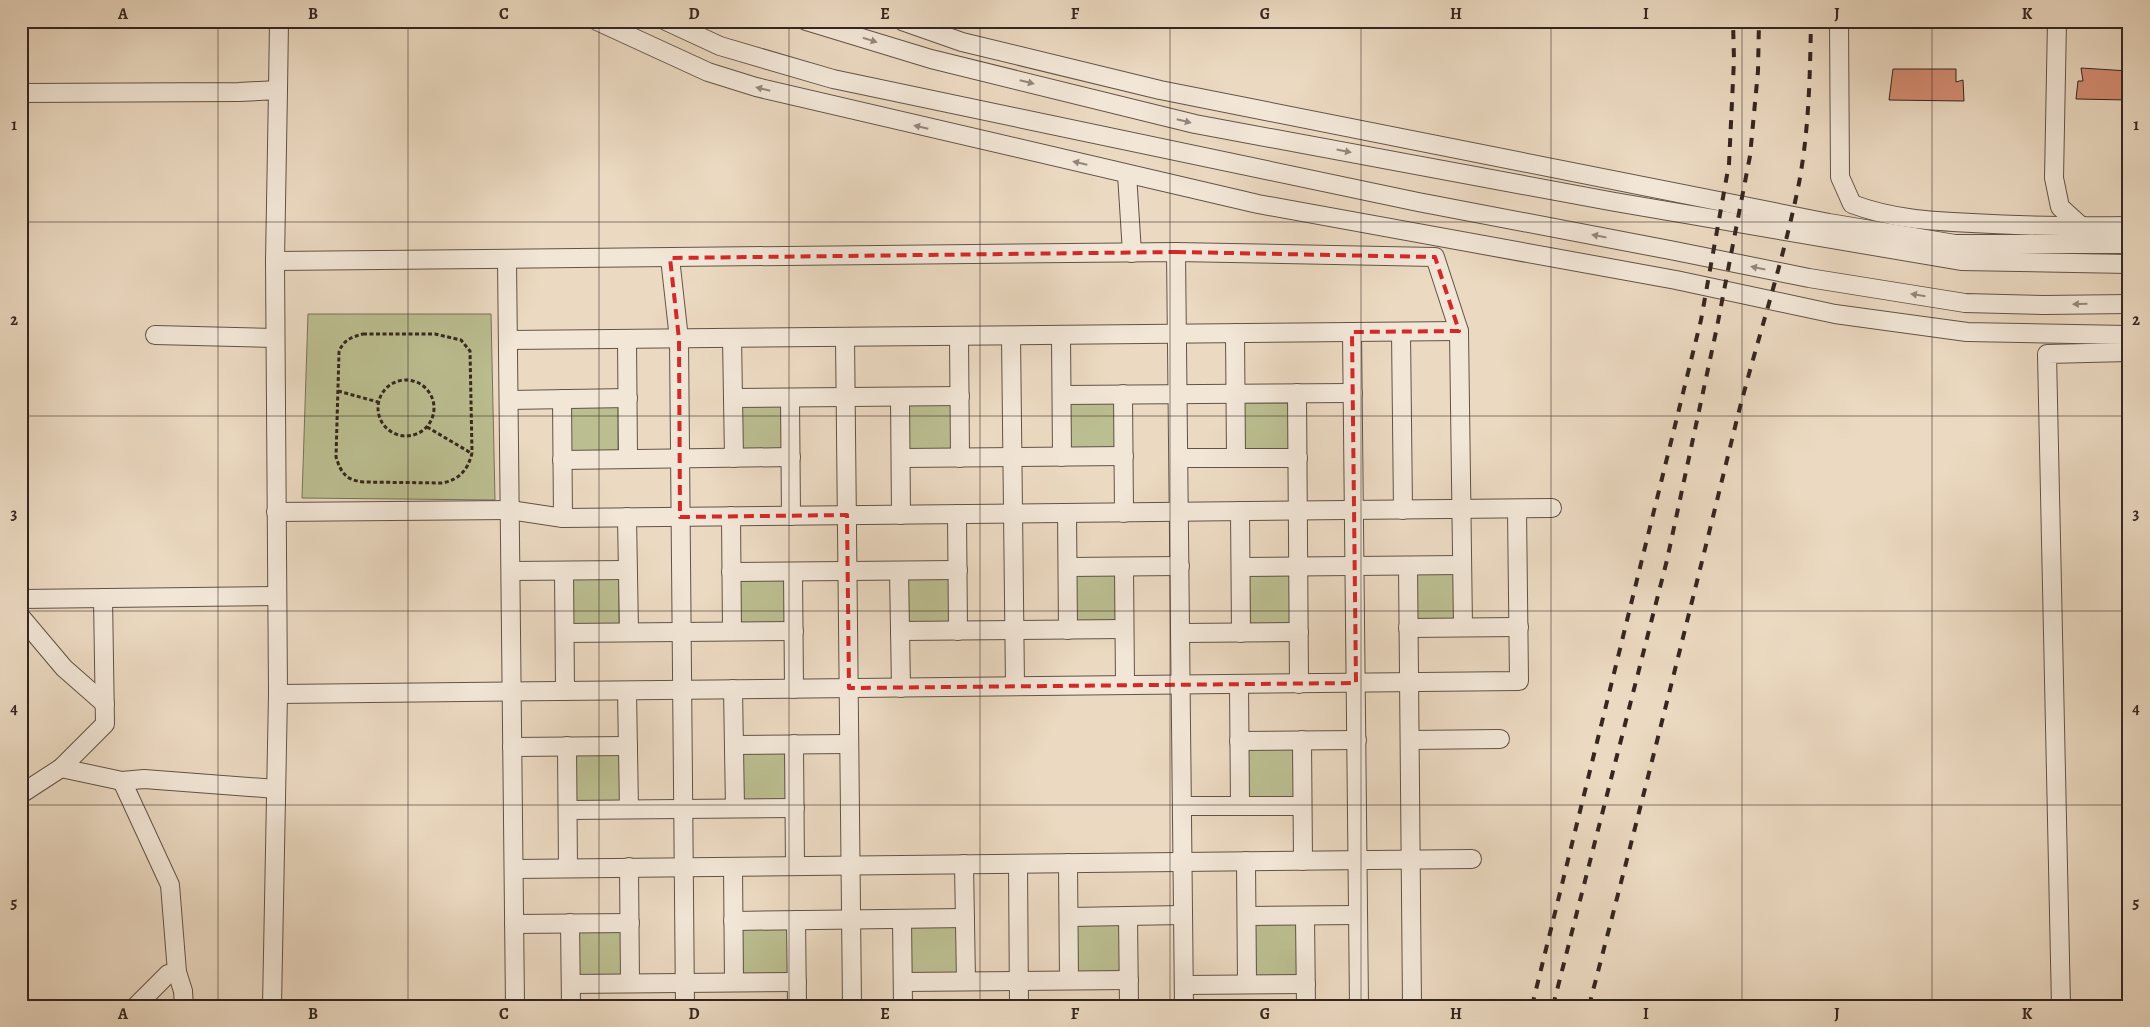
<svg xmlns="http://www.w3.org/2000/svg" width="2150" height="1027" font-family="Alegreya,serif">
	<rect width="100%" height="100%" fill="#ebd9c1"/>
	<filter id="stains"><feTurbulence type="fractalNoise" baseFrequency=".004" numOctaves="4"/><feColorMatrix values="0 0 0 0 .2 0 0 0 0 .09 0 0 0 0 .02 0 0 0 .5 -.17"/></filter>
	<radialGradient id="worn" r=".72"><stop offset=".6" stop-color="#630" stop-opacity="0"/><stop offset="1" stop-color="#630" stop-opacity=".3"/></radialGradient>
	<!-- green -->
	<g fill="#bbbe90" stroke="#787258">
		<path d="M 308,314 L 491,314 L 495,500 L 302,498 Z"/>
		<path d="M 1068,400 L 1116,400 L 1117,449 L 1068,450 Z"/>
		<path d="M 955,402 L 956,452 L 907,452 L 907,403 Z"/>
		<rect x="1242" y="403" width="48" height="50"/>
		<rect x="737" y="404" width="48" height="50"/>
		<path d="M 569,406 L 618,406 L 618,456 L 570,456 Z"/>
		<path d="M 1071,573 L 1119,573 L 1120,623 L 1072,623 Z"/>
		<path d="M 1412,573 L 1460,573 L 1461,622 L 1412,622 Z"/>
		<path d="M 1296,574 L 1297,624 L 1248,624 L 1248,575 Z"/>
		<path d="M 570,575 L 619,575 L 619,625 L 571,625 Z"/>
		<path d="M 787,575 L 787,625 L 739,625 L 739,576 Z"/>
		<path d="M 904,576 L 953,576 L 953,625 L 905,626 Z"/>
		<path d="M 1248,748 L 1296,748 L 1297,798 L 1248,798 Z"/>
		<path d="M 739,752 L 787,752 L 787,801 L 739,802 Z"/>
		<path d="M 571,754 L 620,754 L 620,804 L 572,804 Z"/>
		<path d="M 1121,919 L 1122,975 L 1074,976 L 1073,920 Z"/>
		<path d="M 957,921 L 958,978 L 911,979 L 909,922 Z"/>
		<path d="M 1300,921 L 1301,977 L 1253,978 L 1252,922 Z"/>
		<path d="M 622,924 L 623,981 L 575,982 L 574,925 Z"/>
		<path d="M 788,926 L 788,976 L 740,976 L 740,927 Z"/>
	</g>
	<!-- building -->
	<g fill="#d58c73" stroke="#352620">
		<path d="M 2081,68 L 2129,71 L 2129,100 L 2076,99 L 2078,81 L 2083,81 Z"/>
		<path d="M 1893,69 L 1956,69 L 1956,82 L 1963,80 L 1964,101 L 1889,100 Z"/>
	</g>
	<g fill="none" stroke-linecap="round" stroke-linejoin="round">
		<defs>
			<g id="minor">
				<path d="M 597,21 L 708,72 L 756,87 L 1258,204 L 1676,280 L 1835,314 L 1967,332 L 2129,335"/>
				<path d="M 666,21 L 720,46 L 833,79 L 1418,202 L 1670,250 L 1809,278 L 1965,303 L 2044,305 L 2129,304"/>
				<path d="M 806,21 L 931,59 L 1195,124 L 1615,202 L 1961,261 L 2129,264"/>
				<path d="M 902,21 L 962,42 L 1160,90 L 1829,223 L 1955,244 L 2129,244"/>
				<path d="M 1839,21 L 1840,177 L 1852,204 C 1892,219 1930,221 1972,223 C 2024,226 2076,227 2129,226"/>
				<path d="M 2057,21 L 2054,178 L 2060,207 L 2082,227"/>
				<path d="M 278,90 L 279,21"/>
				<path d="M 21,93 L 239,92 L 278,90 L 275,261 L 278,694 L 272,1006"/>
				<path d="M 1127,174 L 1132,253"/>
				<path d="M 1176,252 L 1184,1006"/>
				<path d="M 670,258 L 679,339 L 685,1006"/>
				<path d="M 507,259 L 515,1006"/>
				<path d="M 275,261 L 1176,252 L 1435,257 L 1459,331 L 1463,627"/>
				<path d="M 1352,332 L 1359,1006"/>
				<path d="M 1401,332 L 1403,510"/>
				<path d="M 1235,333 L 1236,458"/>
				<path d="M 155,335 L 275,338"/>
				<path d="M 1061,335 L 1062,457"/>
				<path d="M 959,336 L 960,458"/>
				<path d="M 1011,336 L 1015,686"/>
				<path d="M 845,337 L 852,1006"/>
				<path d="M 732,338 L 734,458"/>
				<path d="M 627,339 L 628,459"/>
				<path d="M 508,340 L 1459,331"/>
				<path d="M 1297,393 L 1299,684"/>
				<path d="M 1123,394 L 1124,513"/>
				<path d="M 1062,395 L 1353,393"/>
				<path d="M 900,397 L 901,515"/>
				<path d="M 733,398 L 960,396"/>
				<path d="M 790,398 L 791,516"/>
				<path d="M 562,399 L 563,518"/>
				<path d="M 509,400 L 628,398"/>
				<path d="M 901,458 L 1124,456"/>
				<path d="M 1179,458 L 1298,458"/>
				<path d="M 562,460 L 791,457"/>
				<path d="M 1240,511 L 1241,633"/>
				<path d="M 276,512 L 510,510 L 563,518 L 1552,508"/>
				<path d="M 1067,513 L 1068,630"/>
				<path d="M 957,514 L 958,631"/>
				<path d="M 731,516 L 732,631"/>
				<path d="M 627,517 L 629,632"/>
				<path d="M 1408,566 L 1412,1006"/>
				<path d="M 1068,567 L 1180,566"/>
				<path d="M 1124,567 L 1125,685"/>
				<path d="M 1241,567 L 1462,565"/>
				<path d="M 511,571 L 627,570"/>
				<path d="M 564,571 L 565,691"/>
				<path d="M 899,571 L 901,688"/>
				<path d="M 731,572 L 958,570"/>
				<path d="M 793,572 L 794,689"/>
				<path d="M 21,599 L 277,596"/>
				<path d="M 21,617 L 64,668 L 105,704"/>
				<path d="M 1408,628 L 1519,627"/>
				<path d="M 900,631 L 1124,629"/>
				<path d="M 565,633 L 794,631"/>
				<path d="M 1181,633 L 1299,632"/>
				<path d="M 1239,684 L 1240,806"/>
				<path d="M 733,689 L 735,808"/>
				<path d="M 627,691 L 629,809"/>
				<path d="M 278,694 L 1519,681 L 1517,509"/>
				<path d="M 1302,740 L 1303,861"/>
				<path d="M 1410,740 L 1500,739"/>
				<path d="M 1239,741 L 1357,740"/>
				<path d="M 794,744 L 795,866"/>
				<path d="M 734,745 L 849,744"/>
				<path d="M 567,746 L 568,868"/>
				<path d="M 512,747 L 628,746"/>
				<path d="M 61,768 L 122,781 L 144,779 L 276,789"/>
				<path d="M 122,781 L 170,885 L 177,972 L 183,991 L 184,1006"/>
				<path d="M 21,794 L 61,768 L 105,724 L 103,598"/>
				<path d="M 1182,806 L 1302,806"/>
				<path d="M 568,810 L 795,808"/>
				<path d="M 1246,861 L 1247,984"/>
				<path d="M 1068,863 L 1069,980"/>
				<path d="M 964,864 L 966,981"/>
				<path d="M 1018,864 L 1019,1006"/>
				<path d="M 629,867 L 630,983"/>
				<path d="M 733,867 L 734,982"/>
				<path d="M 514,869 L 1472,859"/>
				<path d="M 1128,916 L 1129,1006"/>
				<path d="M 1247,916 L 1358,915"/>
				<path d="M 1305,916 L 1306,1006"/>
				<path d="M 1069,917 L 1183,915"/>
				<path d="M 902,919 L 903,1006"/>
				<path d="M 796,920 L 797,1006"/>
				<path d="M 733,921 L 965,918"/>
				<path d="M 570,923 L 571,1006"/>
				<path d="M 514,924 L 630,923"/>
				<path d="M 903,982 L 1129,980"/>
				<path d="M 571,984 L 797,982"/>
				<path d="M 1184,985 L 1306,984"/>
				<path d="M 136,1006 L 168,974 L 177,972"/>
				<path d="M 2061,1006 L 2047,354 L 2129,352"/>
			</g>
		</defs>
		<!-- minor casing -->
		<use href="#minor" stroke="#625348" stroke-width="20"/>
		<!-- path -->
		<g stroke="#352620" stroke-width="3" stroke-dasharray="4 2.5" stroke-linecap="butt">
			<path d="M 363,334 L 435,334 L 461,340 L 470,351 L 472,453 C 468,470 459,480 442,483 L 363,482 C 346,480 341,473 336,457 L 339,352 C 343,340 352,337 363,334 Z"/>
			<circle cx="406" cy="408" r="28"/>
			<path d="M 338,391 L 378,402"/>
			<path d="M 427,427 L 471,453"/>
		</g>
		<!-- minor -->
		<use href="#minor" stroke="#f2e6d7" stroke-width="18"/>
		<!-- rail -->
		<g stroke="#352620" stroke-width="4" stroke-dasharray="9 9" stroke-linecap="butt">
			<path d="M 1532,1006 L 1701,320 L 1729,164 L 1734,60 L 1733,21"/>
			<path d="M 1553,1006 L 1667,560 L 1717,327 L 1750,156 L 1758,71 L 1759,21"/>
			<path d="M 1589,1006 C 1640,811 1689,615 1737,419 C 1757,340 1783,263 1799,183 C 1809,130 1810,75 1811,21"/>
		</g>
	</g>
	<!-- one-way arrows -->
	<defs><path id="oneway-solid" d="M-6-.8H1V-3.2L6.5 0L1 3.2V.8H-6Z" transform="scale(1.25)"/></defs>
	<g fill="#94867c">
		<use href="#oneway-solid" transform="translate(870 40) rotate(17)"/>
		<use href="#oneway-solid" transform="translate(1027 82) rotate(14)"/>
		<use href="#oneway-solid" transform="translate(763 89) rotate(-166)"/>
		<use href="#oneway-solid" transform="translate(1184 121) rotate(14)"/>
		<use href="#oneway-solid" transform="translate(921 127) rotate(-167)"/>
		<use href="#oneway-solid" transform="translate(1344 151) rotate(11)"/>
		<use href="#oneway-solid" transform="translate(1080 163) rotate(-167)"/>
		<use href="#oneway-solid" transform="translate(1599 236) rotate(-169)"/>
		<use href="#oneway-solid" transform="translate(1758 268) rotate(-168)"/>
		<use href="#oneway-solid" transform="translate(1918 295) rotate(-171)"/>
		<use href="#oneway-solid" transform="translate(2080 304) rotate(179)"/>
	</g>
	<!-- marked area -->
	<path fill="none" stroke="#d62828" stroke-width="4" stroke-dasharray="10 6" stroke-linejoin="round" d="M 1176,252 L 1435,257 L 1459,331 L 1352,332 L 1356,683 L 849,688 L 847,515 L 680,517 L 679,339 L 670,258 Z"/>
	<!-- grid -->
	<path fill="none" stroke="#352620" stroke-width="1" stroke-opacity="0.55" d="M 218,21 L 218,1006M 408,21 L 408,1006M 599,21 L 599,1006M 789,21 L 789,1006M 980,21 L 980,1006M 1170,21 L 1170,1006M 1361,21 L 1361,1006M 1551,21 L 1551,1006M 1742,21 L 1742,1006M 1932,21 L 1932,1006M 21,222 L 2129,222M 21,416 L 2129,416M 21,611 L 2129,611M 21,805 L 2129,805"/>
	<!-- margin -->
	<rect width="2150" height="1027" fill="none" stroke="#ebd9c1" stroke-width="55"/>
	<rect x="28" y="28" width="2094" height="972" fill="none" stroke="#352620" stroke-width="2"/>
	<g font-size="16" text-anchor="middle" font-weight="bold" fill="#352620">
		<text x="123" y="19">A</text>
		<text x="313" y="19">B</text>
		<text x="504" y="19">C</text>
		<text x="694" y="19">D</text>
		<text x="885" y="19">E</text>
		<text x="1075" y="19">F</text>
		<text x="1265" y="19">G</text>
		<text x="1456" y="19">H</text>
		<text x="1646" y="19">I</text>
		<text x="1837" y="19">J</text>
		<text x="2027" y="19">K</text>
		<text x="14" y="130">1</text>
		<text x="2136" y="130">1</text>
		<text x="14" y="325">2</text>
		<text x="2136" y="325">2</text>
		<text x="14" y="519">3</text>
		<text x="2136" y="519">3</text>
		<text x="14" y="714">4</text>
		<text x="2136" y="714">4</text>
		<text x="14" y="908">5</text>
		<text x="2136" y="908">5</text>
		<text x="123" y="1019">A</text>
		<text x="313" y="1019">B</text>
		<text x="504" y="1019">C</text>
		<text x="694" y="1019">D</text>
		<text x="885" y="1019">E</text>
		<text x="1075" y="1019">F</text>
		<text x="1265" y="1019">G</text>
		<text x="1456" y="1019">H</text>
		<text x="1646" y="1019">I</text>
		<text x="1837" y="1019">J</text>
		<text x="2027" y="1019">K</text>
	</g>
	<rect width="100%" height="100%" filter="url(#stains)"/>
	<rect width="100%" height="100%" fill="url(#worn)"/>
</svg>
